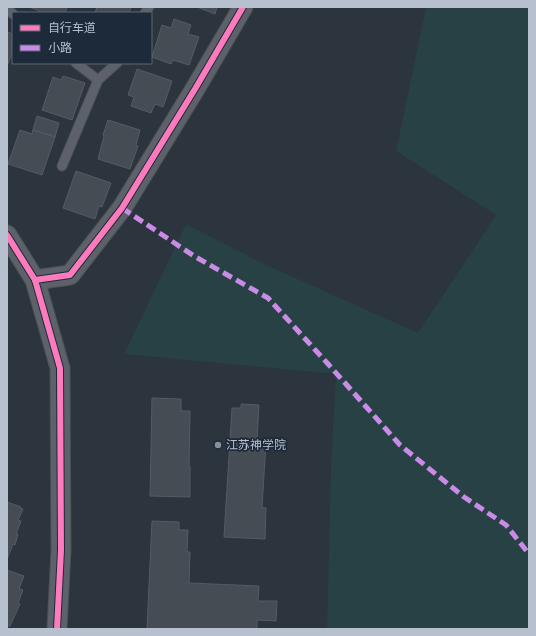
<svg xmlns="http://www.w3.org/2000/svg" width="536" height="636" font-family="'Varela Round','Noto Sans SC',sans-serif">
	<rect width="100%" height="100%" fill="#2c343d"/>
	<!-- green -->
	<path fill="#274145" d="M 426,7 L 529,7 L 529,629 L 327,629 L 331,465 L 336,374 L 124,354 L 186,224 L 262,263 L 418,333 L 496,215 L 396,151 Z"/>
	<!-- building -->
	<g fill="#454c54" stroke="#545b65">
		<path d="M 29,7 L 67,7 L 65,13 L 39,13 L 40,11 Z"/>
		<path d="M 97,7 L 131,7 L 129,13 L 95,13 Z"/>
		<path d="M 197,7 L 217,7 L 215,14 Z"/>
		<path d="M 174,19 L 191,25 L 188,34 L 199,37 L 189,65 L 173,60 L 171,64 L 152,57 L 162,25 L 171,28 Z"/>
		<path d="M 7,32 L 13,34 L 13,41 L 11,46 L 13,47 L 13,50 L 8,64 L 7,63 Z"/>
		<path d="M 137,69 L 172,81 L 163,107 L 155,104 L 151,113 L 131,106 L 134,97 L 128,95 Z"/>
		<path d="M 63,76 L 85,83 L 72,120 L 42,110 L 53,77 L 61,80 Z"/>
		<path d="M 37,116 L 59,123 L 55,137 L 33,130 Z"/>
		<path d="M 108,120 L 140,130 L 136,145 L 138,146 L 130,169 L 98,159 L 104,136 L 103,135 Z"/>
		<path d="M 20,130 L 32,134 L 33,130 L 55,137 L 42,175 L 8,164 Z"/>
		<path d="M 76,171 L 111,183 L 102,207 L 99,206 L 95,219 L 63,208 Z"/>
		<path d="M 152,398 L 181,399 L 181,411 L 190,411 L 189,466 L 190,466 L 190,497 L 150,496 Z"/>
		<path d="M 241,404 L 259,405 L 257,441 L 266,442 L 262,508 L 266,508 L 265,539 L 224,537 L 232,408 L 241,408 Z"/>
		<path d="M 7,502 L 21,507 L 20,508 L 23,509 L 18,520 L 21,521 L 16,534 L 18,534 L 15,545 L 13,544 L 8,557 L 7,557 Z"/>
		<path d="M 152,521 L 179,522 L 179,530 L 188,530 L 187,552 L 190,552 L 189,583 L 259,586 L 258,601 L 277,601 L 276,621 L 257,620 L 257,629 L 147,629 Z"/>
		<path d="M 7,570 L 24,576 L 19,589 L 23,590 L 18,603 L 20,604 L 10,626 L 8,626 L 7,627 Z"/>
	</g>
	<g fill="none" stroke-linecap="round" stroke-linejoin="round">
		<defs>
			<g id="lane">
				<path d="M 7,9 L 13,14"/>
				<path d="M 145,13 L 149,7"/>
				<path d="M 76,63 L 98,80"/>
				<path d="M 62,166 L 98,80 L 117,63"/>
			</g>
			<g id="street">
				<path d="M 7,235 L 35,280 L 60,368 L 61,550 L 57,629"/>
				<path d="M 35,280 L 70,275 L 122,208 L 195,89 L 243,7"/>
			</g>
		</defs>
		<!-- lane casing -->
		<use href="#lane" stroke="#4b5057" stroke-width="11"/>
		<!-- street casing -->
		<use href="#street" stroke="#4b5057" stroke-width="21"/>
		<!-- lane -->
		<use href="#lane" stroke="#5d626a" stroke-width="9"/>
		<!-- street -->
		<use href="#street" stroke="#5d626a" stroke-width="19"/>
		<!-- quiet -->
		<path stroke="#ca8be6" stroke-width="5" stroke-dasharray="10 5" stroke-linecap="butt" d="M 122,208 L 194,256 L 268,298 L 329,365 L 400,445 L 464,497 L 506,525 L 529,554"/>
		<defs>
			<g id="cycleway">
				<path d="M 7,235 L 35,280 L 60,368 L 61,550 L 57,629"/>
				<path d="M 35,280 L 70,275 L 122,208 L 195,89 L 243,7"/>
			</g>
		</defs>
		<!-- cycleway casing -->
		<use href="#cycleway" stroke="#1d2a3a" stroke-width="8"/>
		<!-- cycleway -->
		<use href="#cycleway" stroke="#fd7abc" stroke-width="6"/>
	</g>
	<!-- markers -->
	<circle fill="#868f9b" stroke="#1d2a3a" stroke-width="1.5" cx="218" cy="445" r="4"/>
	<g text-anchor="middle" stroke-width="3.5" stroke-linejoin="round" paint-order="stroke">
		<!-- poi labels -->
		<g font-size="12" fill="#b6c0ce" stroke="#1d2a3a" text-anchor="start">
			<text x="226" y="449">江苏神学院</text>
		</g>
	</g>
	<!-- border -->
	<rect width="536" height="636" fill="none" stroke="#b6c0ce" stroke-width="16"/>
	<!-- legend -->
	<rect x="12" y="12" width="140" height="52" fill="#1d2a3a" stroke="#5a6675"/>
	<rect x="20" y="25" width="20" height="6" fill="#fd7abc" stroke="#5a6675"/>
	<text x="48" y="32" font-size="12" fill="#b6c0ce">自行车道</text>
	<rect x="20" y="45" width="20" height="6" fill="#ca8be6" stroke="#5a6675"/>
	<text x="48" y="52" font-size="12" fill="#b6c0ce">小路</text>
</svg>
